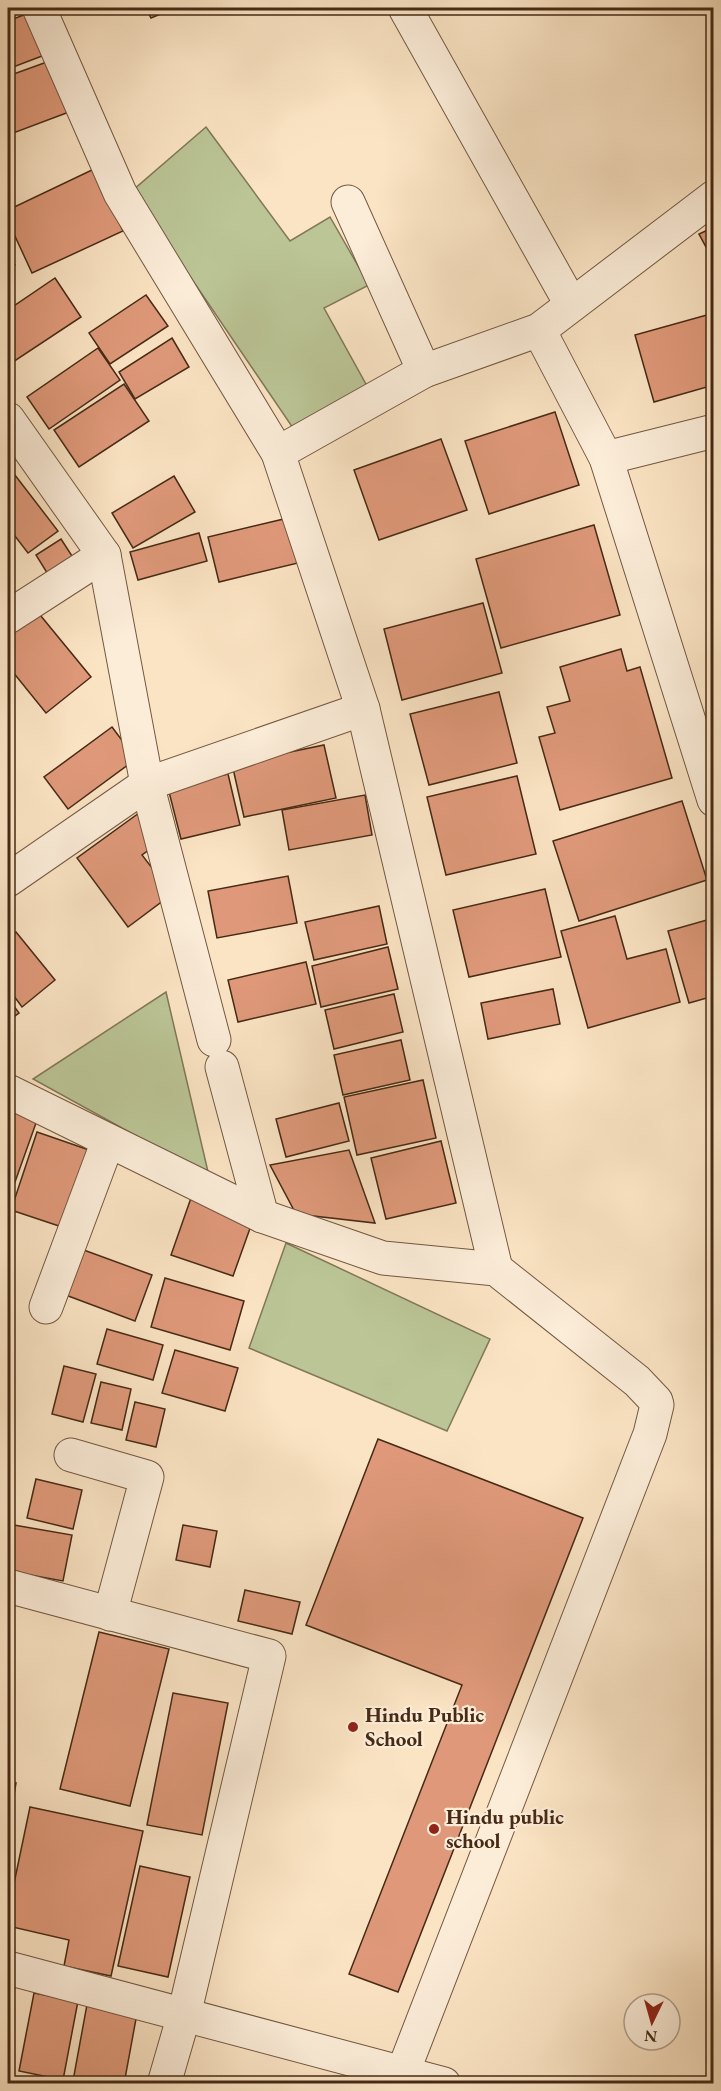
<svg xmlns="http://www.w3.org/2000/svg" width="721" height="2091" font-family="'EB Garamond',serif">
	<rect width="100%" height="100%" fill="#fbe4c4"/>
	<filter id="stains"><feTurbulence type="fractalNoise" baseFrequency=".00333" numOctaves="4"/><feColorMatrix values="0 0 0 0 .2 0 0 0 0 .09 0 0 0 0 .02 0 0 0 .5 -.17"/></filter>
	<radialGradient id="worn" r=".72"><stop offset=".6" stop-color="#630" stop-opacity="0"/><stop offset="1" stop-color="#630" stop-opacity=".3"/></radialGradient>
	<!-- green -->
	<g fill="#bbc596" stroke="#807856" stroke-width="1.5">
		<path d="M 206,127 L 290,241 L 330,217 L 369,285 L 324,308 L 367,386 L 295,431 L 132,191 Z"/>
		<path d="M 166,992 L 209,1176 L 33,1079 Z"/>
		<path d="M 286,1243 L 490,1339 L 447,1431 L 249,1348 Z"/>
	</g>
	<!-- building -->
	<g fill="#df997a" stroke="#462a15" stroke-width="1.5">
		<path d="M 146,8 L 175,8 L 151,18 Z"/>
		<path d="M 26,14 L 42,56 L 8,69 L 8,21 Z"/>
		<path d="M 58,58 L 77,109 L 8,135 L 8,76 Z"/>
		<path d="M 94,169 L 123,231 L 32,273 L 8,221 L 8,210 Z"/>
		<path d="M 714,227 L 714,262 L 699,234 Z"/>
		<path d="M 8,250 L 15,265 L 8,269 Z"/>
		<path d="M 55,278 L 81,317 L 10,364 L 8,361 L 8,310 Z"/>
		<path d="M 146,295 L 168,326 L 110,364 L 89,333 Z"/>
		<path d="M 714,313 L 714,385 L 654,402 L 635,335 Z"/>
		<path d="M 172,338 L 189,367 L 135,399 L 119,372 Z"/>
		<path d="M 98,348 L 120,380 L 49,429 L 27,397 Z"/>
		<path d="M 124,384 L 149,421 L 79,467 L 54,430 Z"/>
		<path d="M 555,412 L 579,485 L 489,514 L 465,441 Z"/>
		<path d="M 441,439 L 467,510 L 379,540 L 354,470 Z"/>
		<path d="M 8,466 L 58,531 L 28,553 L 8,527 Z"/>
		<path d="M 174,476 L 195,512 L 133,548 L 112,513 Z"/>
		<path d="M 288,518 L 298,563 L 219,582 L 208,537 Z"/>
		<path d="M 594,525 L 620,615 L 501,648 L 476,559 Z"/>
		<path d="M 199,533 L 207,561 L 138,580 L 130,552 Z"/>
		<path d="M 61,539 L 74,559 L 49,576 L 36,555 Z"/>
		<path d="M 483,603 L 502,673 L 402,700 L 384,629 Z"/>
		<path d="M 36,610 L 91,677 L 46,713 L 8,666 L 8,633 Z"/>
		<path d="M 621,649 L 627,671 L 640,667 L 672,778 L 560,810 L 539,737 L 555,733 L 547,707 L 570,701 L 560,667 Z"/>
		<path d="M 499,692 L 517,763 L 429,785 L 410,714 Z"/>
		<path d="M 112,727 L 136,759 L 68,809 L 44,777 Z"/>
		<path d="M 324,745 L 336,798 L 244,817 L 232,764 Z"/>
		<path d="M 228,774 L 240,825 L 181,839 L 168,788 Z"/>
		<path d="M 517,776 L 536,854 L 446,875 L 427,797 Z"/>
		<path d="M 365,795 L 372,835 L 289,850 L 282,810 Z"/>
		<path d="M 682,801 L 707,880 L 579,921 L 553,841 Z"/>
		<path d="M 139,813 L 160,842 L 142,855 L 172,894 L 128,927 L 77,858 Z"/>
		<path d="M 288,876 L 297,923 L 217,938 L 208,891 Z"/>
		<path d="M 545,889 L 561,957 L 469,977 L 453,910 Z"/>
		<path d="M 379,906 L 387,944 L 314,960 L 305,922 Z"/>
		<path d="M 615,916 L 627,959 L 666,949 L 680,1002 L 588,1028 L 561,931 Z"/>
		<path d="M 714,918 L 714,996 L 689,1003 L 668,931 Z"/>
		<path d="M 16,932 L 55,980 L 22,1007 L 8,988 L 8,939 Z"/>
		<path d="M 388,947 L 398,989 L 321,1007 L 312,966 Z"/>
		<path d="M 306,962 L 316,1004 L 238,1022 L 228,980 Z"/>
		<path d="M 553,989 L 560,1024 L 488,1039 L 481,1003 Z"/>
		<path d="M 394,994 L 403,1032 L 334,1049 L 325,1010 Z"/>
		<path d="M 8,998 L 19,1013 L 8,1021 Z"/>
		<path d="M 401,1040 L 410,1080 L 343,1095 L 334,1055 Z"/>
		<path d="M 423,1080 L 436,1138 L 357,1155 L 344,1097 Z"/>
		<path d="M 8,1097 L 41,1109 L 10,1196 L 8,1196 Z"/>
		<path d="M 339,1103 L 349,1141 L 286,1157 L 276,1119 Z"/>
		<path d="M 37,1132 L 92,1151 L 65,1228 L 11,1210 Z"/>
		<path d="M 441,1141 L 456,1203 L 386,1219 L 371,1158 Z"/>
		<path d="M 349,1150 L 375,1223 L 296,1214 L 270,1165 Z"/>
		<path d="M 191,1198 L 253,1220 L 233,1276 L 171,1255 Z"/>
		<path d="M 81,1249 L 152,1275 L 135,1321 L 63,1294 Z"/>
		<path d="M 165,1278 L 244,1301 L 230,1350 L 151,1327 Z"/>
		<path d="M 107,1329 L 163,1345 L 153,1380 L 97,1364 Z"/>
		<path d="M 175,1350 L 238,1368 L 225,1411 L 162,1393 Z"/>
		<path d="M 64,1366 L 96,1374 L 83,1422 L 52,1414 Z"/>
		<path d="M 101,1382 L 131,1389 L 122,1430 L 91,1423 Z"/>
		<path d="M 135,1402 L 165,1409 L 156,1447 L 126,1440 Z"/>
		<path d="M 378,1439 L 583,1518 L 398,1992 L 349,1974 L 462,1685 L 306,1625 Z"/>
		<path d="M 36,1479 L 82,1490 L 73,1529 L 27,1518 Z"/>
		<path d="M 8,1524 L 72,1535 L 63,1581 L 8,1571 Z"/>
		<path d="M 183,1525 L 217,1531 L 210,1567 L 176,1560 Z"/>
		<path d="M 245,1590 L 300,1602 L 292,1634 L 238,1621 Z"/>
		<path d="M 99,1632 L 169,1649 L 130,1806 L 60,1789 Z"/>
		<path d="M 173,1693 L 228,1703 L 202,1835 L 147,1825 Z"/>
		<path d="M 8,1782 L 16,1783 L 8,1832 Z"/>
		<path d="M 30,1807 L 143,1831 L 111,1976 L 64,1966 L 69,1940 L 8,1926 L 8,1912 Z"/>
		<path d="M 140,1866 L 190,1877 L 168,1977 L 118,1966 Z"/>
		<path d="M 34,1993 L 78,2001 L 63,2080 L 19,2071 Z"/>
		<path d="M 88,1999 L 138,2008 L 124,2084 L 88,2084 L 73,2081 Z"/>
		<path d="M 12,2077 L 50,2084 L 11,2084 Z"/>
	</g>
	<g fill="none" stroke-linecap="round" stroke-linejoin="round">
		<defs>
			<g id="street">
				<path d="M 39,8 L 120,193 L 278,453 L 363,709 L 496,1269"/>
				<path d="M 405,8 L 571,304"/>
				<path d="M 348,202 L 424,371"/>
				<path d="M 539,330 L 606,458 L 714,800"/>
				<path d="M 8,419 L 104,555 L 147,784 L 214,1040"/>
				<path d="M 278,453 L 424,371 L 539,330 L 714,197"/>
				<path d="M 606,458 L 714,431"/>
				<path d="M 8,617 L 104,555"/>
				<path d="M 8,880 L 147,784 L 363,709"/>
				<path d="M 222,1067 L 262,1216"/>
				<path d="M 8,1091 L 262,1216 L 383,1258 L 496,1269 L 637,1381 L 656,1401 L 657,1405 L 650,1434 L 403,2072"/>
				<path d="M 46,1307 L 108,1141"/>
				<path d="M 71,1455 L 147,1477 L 110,1614"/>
				<path d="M 8,1586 L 269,1656 L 184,2015 L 164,2084"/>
				<path d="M 8,1968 L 444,2084"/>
			</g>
		</defs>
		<!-- street casing -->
		<use href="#street" stroke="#735841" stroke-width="35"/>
		<!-- street -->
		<use href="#street" stroke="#fcedd9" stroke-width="33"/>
	</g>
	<!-- markers -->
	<g fill="#8f2418" stroke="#fcedd9" stroke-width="2">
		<circle cx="353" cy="1727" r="6"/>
		<circle cx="434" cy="1829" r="6"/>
	</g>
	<g text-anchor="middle" stroke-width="4.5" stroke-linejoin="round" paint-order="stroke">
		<!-- poi labels -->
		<g font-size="21" font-weight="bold" fill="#462a15" stroke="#fcedd9" text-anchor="start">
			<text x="365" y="1722">Hindu Public<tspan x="365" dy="24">School</tspan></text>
			<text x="446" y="1824">Hindu public<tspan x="446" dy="24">school</tspan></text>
		</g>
	</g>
	<!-- margin -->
	<rect width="721" height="2091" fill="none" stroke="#fbe4c4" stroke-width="30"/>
	<rect x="9" y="9" width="703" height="2073" fill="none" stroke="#462a15" stroke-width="3"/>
	<rect x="15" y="15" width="691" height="2061" fill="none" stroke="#462a15" stroke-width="1.5"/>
	<!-- north arrow -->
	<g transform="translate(652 2022) rotate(185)"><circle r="28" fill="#fcedd9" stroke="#b39f8b" stroke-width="1.5"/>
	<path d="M0-4.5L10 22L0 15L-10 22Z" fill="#8f2418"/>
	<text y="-9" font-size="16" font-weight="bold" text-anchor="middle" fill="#462a15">N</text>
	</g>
	<rect width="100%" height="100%" filter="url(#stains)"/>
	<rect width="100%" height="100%" fill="url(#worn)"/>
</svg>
